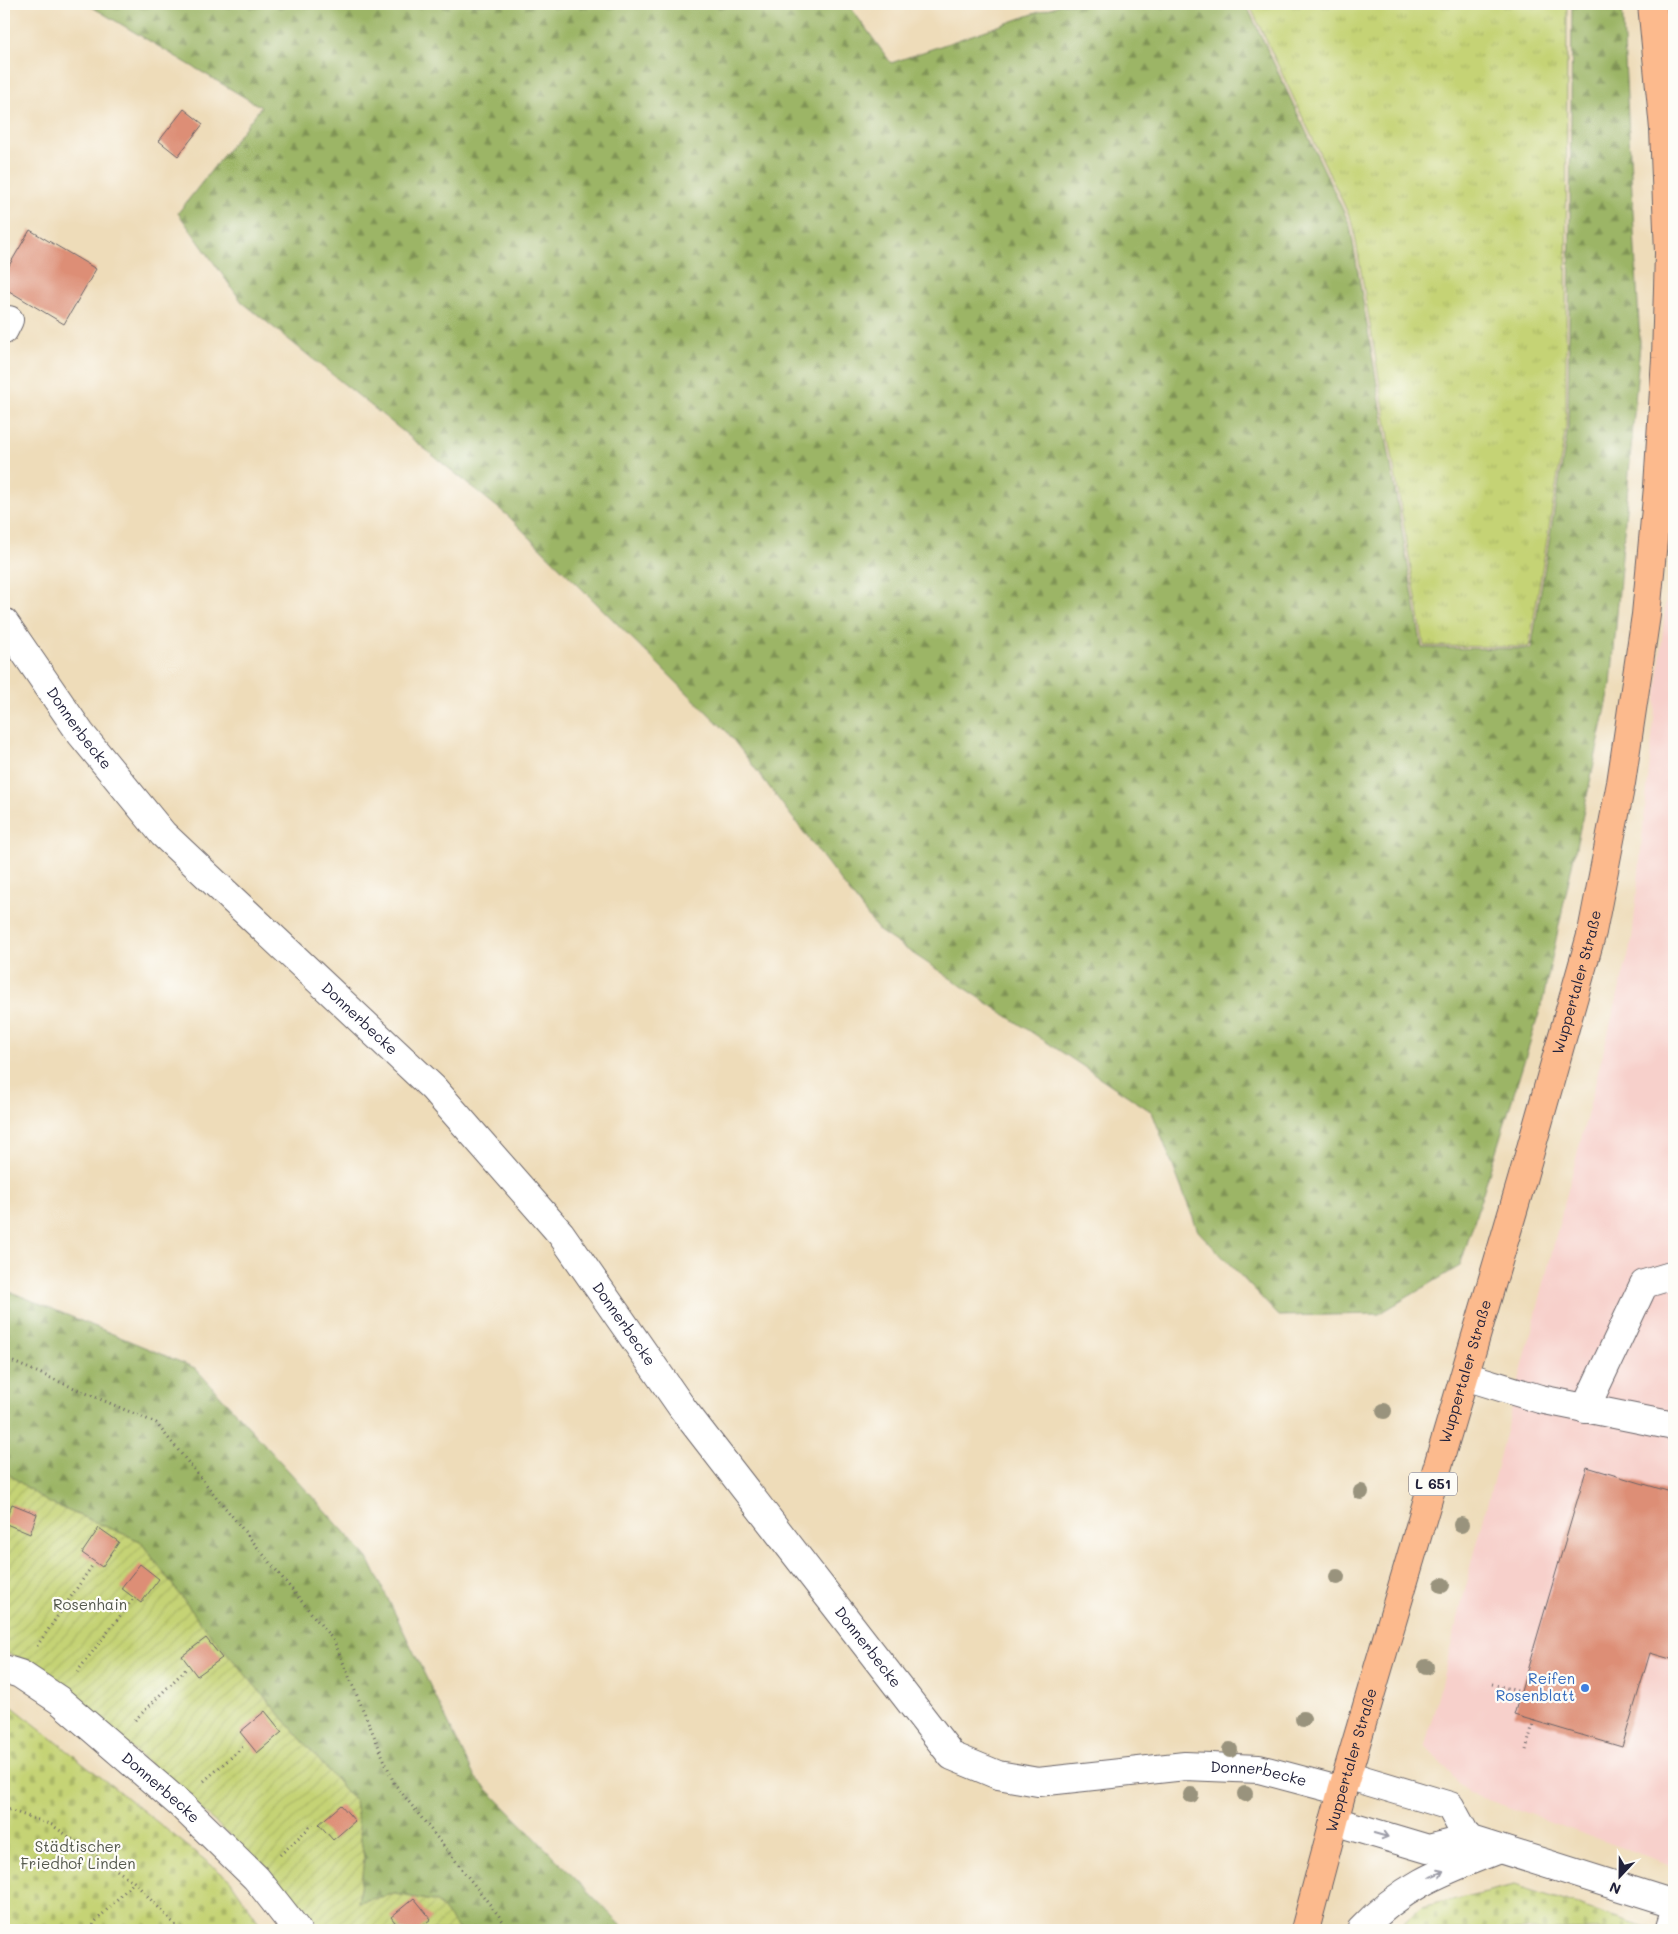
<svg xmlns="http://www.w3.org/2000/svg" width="1678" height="1934" font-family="Mali,sans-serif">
	<defs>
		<pattern id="grass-tufts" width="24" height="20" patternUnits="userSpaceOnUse" patternTransform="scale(1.25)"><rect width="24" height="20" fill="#c5d375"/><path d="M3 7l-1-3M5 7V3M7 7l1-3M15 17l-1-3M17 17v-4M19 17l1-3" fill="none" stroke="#a9b566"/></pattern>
		<pattern id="forest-firs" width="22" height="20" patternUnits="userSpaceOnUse" patternTransform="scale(1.25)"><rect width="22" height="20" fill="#9cb566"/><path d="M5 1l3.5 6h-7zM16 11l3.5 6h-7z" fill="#7f9355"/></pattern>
		<pattern id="cemetery-stones" width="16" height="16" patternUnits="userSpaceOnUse" patternTransform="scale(1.25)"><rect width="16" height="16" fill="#c5d375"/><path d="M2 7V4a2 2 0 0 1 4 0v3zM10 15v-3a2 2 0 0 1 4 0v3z" fill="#a9b566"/></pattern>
		<pattern id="garden-furrows" width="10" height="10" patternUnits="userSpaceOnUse" patternTransform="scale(1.25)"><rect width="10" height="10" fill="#c5d375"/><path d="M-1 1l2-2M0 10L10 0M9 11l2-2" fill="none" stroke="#a9b566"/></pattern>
	</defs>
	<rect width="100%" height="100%" fill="#fdfcf7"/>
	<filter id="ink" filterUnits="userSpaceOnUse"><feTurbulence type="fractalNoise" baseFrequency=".02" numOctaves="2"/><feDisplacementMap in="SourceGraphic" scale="10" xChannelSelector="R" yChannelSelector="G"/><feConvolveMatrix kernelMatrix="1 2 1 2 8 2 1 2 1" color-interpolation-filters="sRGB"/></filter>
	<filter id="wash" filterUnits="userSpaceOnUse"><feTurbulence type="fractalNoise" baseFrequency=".0096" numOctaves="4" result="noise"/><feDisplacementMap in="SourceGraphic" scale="20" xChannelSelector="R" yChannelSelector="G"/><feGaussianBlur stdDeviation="1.12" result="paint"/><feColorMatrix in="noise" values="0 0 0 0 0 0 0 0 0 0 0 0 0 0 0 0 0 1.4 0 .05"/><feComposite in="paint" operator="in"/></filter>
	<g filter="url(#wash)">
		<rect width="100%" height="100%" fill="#eedcb9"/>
		<!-- built -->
		<path fill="#f7d0cb" d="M 1674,517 L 1674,1866 L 1468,1793 L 1425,1746 L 1632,940 Z"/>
		<!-- grass -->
		<path fill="url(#grass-tufts)" stroke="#747a58" d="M 1249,4 L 1567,4 L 1566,427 L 1529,647 L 1424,646 L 1353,224 Z"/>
		<!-- forest -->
		<g fill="url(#forest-firs)" stroke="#5f6c50">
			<path d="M 87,4 L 848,4 L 891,63 L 1062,4 L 1246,4 L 1350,225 L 1422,648 L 1531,649 L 1568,428 L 1572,4 L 1622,4 L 1640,343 L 1611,685 L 1542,1004 L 1460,1266 L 1379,1314 L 1279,1316 L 1198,1231 L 1152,1112 L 879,931 L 728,733 L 507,515 L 242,302 L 178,213 L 261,107 Z"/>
			<path d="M 4,1289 L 195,1368 L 368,1558 L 474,1776 L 626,1930 L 459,1930 L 437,1902 L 395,1894 L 358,1902 L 364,1859 L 355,1802 L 200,1622 L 140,1541 L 47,1502 L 4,1471 Z"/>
		</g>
		<!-- cemetery -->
		<g fill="url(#cemetery-stones)" stroke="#747a58">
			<path d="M 4,1700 L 230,1880 L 264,1930 L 4,1930 Z"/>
			<path d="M 1515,1885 L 1655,1930 L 1396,1930 L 1421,1907 Z"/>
		</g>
		<!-- garden -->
		<path fill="url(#garden-furrows)" stroke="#747a58" d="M 4,1471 L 47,1502 L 140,1541 L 200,1622 L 355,1802 L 364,1859 L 358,1902 L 395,1894 L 437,1902 L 459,1930 L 309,1930 L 270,1871 L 34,1662 L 4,1653 Z"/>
		<g id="blocks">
			<!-- building -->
			<g fill="#dd8e76">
				<path d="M 184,109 L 203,124 L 178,156 L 159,141 Z"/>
				<path d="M 30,230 L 96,269 L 64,324 L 4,288 L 4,274 Z"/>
				<path d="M 1587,1467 L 1674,1493 L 1674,1660 L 1650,1653 L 1622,1747 L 1514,1715 Z"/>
				<path d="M 12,1504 L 37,1514 L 30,1534 L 4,1523 Z"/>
				<path d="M 99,1528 L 119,1542 L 102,1567 L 82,1553 Z"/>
				<path d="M 140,1564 L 159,1579 L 141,1603 L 121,1588 Z"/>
				<path d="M 206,1638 L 222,1658 L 197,1676 L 182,1656 Z"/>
				<path d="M 265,1711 L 282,1732 L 257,1753 L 240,1732 Z"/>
				<path d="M 341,1805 L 355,1821 L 333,1840 L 319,1824 Z"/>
				<path d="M 414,1898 L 431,1919 L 417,1930 L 401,1930 L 391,1917 Z"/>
			</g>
		</g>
	</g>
	<g filter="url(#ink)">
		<use href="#blocks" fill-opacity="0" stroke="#696367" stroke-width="1"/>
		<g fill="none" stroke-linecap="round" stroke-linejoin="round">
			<defs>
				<g id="minor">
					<path d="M 4,330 L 9,320"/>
					<path id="s1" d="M 4,622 L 81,734 L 163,834 L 433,1088 L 561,1234 L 683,1409 L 952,1756 L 998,1775 L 1038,1782 L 1185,1766 L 1259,1769 L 1342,1791"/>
					<path d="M 1465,1376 L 1540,1399 L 1674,1426"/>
					<path d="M 1585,1409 L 1644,1284 L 1674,1275"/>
					<path id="s2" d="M 4,1669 L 20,1674 L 59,1700 L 181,1805 L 256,1878 L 297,1930"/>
					<path d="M 1347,1775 L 1450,1806 L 1468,1839"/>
					<path d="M 1334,1821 L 1428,1849 L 1468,1839 L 1674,1904"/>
					<path d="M 1361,1930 C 1403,1885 1443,1871 1499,1849"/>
					<path d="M 1670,1930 L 1674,1917"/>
				</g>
				<g id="major">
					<path id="s3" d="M 1305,1930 L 1342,1791 L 1522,1180 L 1592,932 L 1621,783 L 1646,615 L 1658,487 L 1666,358 L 1669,253 L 1664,129 L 1652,4"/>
				</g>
			</defs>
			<!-- minor casing -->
			<use href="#minor" stroke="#696367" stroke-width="30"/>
			<!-- major casing -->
			<use href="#major" stroke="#696367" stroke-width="30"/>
			<!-- path -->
			<g stroke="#696367" stroke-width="3" stroke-dasharray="1 4" stroke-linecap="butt">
				<path d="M 4,1358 L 156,1423 L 334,1641 L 394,1783 L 510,1930"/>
				<path d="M 4,1533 L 5,1530"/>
				<path d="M 37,1646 L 92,1566"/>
				<path d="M 77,1672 L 133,1599"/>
				<path d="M 1492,1684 L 1521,1692"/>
				<path d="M 135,1720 L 187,1668"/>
				<path d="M 1526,1750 L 1534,1720"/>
				<path d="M 204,1781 L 243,1747"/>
				<path d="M 4,1808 L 52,1825 L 134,1882 L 180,1930"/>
				<path d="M 280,1855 L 313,1824"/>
				<path d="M 92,1930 L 94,1923 L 134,1882"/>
				<path d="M 387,1930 L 388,1930"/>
			</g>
			<!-- minor -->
			<use href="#minor" stroke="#fff" stroke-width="28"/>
			<!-- major -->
			<use href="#major" stroke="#fcba8d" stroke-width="28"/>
		</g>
		<!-- trees -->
		<g fill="#99937d">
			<circle cx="1384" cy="1411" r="8"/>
			<circle cx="1361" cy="1492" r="8"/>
			<circle cx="1461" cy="1525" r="8"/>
			<circle cx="1337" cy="1577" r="8"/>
			<circle cx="1442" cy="1585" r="8"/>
			<circle cx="1426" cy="1667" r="8"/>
			<circle cx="1303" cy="1719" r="8"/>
			<circle cx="1230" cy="1750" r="8"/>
			<circle cx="1245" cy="1794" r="8"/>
			<circle cx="1191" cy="1795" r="8"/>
		</g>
		<!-- one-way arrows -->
		<defs><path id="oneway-shaft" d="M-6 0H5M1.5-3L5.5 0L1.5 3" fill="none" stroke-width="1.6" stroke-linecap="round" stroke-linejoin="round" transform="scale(1.25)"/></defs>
		<g stroke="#9c9ca7">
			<use href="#oneway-shaft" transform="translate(1381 1835) rotate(16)"/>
			<use href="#oneway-shaft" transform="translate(1437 1874) rotate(-25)"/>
		</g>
	</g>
	<!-- markers -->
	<circle fill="#3f7fe0" stroke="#fdfcf7" stroke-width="2" cx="1585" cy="1688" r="5"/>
	<g text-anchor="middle" stroke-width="4.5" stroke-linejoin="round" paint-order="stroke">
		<!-- shield labels -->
		<rect fill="#fdfcf7" stroke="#646373" stroke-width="1" x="1409" y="1472.5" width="48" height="23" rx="4"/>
		<g font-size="14" font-weight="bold" fill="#22223b">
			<text x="1433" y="1489">L 651</text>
		</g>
		<!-- street labels -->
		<g font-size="15" fill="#22223b" stroke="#fdfcf7">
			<text dy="5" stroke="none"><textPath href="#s1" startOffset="130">Donnerbecke</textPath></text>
			<text dy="5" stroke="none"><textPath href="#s3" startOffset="986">Wuppertaler Straße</textPath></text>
			<text dy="5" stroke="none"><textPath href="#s1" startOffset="535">Donnerbecke</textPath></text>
			<text dy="5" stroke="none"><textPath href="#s1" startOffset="940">Donnerbecke</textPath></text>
			<text dy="5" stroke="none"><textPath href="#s3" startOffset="581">Wuppertaler Straße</textPath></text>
			<text dy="5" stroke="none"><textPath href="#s1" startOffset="1345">Donnerbecke</textPath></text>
			<text dy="5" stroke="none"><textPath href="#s3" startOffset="176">Wuppertaler Straße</textPath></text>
			<text dy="5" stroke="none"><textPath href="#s1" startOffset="1795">Donnerbecke</textPath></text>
			<text dy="5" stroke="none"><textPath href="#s2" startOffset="198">Donnerbecke</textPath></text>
		</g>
		<!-- park labels -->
		<g font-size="15" fill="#53574c" stroke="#fdfcf7">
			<text x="90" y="1610">Rosenhain</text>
			<text x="78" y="1852">Städtischer<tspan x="78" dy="17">Friedhof Linden</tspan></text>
		</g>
		<!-- shop labels -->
		<g font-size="15" fill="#366cbe" stroke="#fdfcf7" text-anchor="end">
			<text x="1575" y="1684">Reifen<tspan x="1575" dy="17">Rosenblatt</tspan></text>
		</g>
	</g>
	<!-- margin -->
	<rect width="1678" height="1934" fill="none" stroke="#fdfcf7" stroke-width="20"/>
	<!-- north arrow -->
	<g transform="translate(1620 1876) rotate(202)" stroke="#fdfcf7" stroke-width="4" paint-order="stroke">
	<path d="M0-4L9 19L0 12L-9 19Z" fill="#22223b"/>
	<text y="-8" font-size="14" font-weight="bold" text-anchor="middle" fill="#22223b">N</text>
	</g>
</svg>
